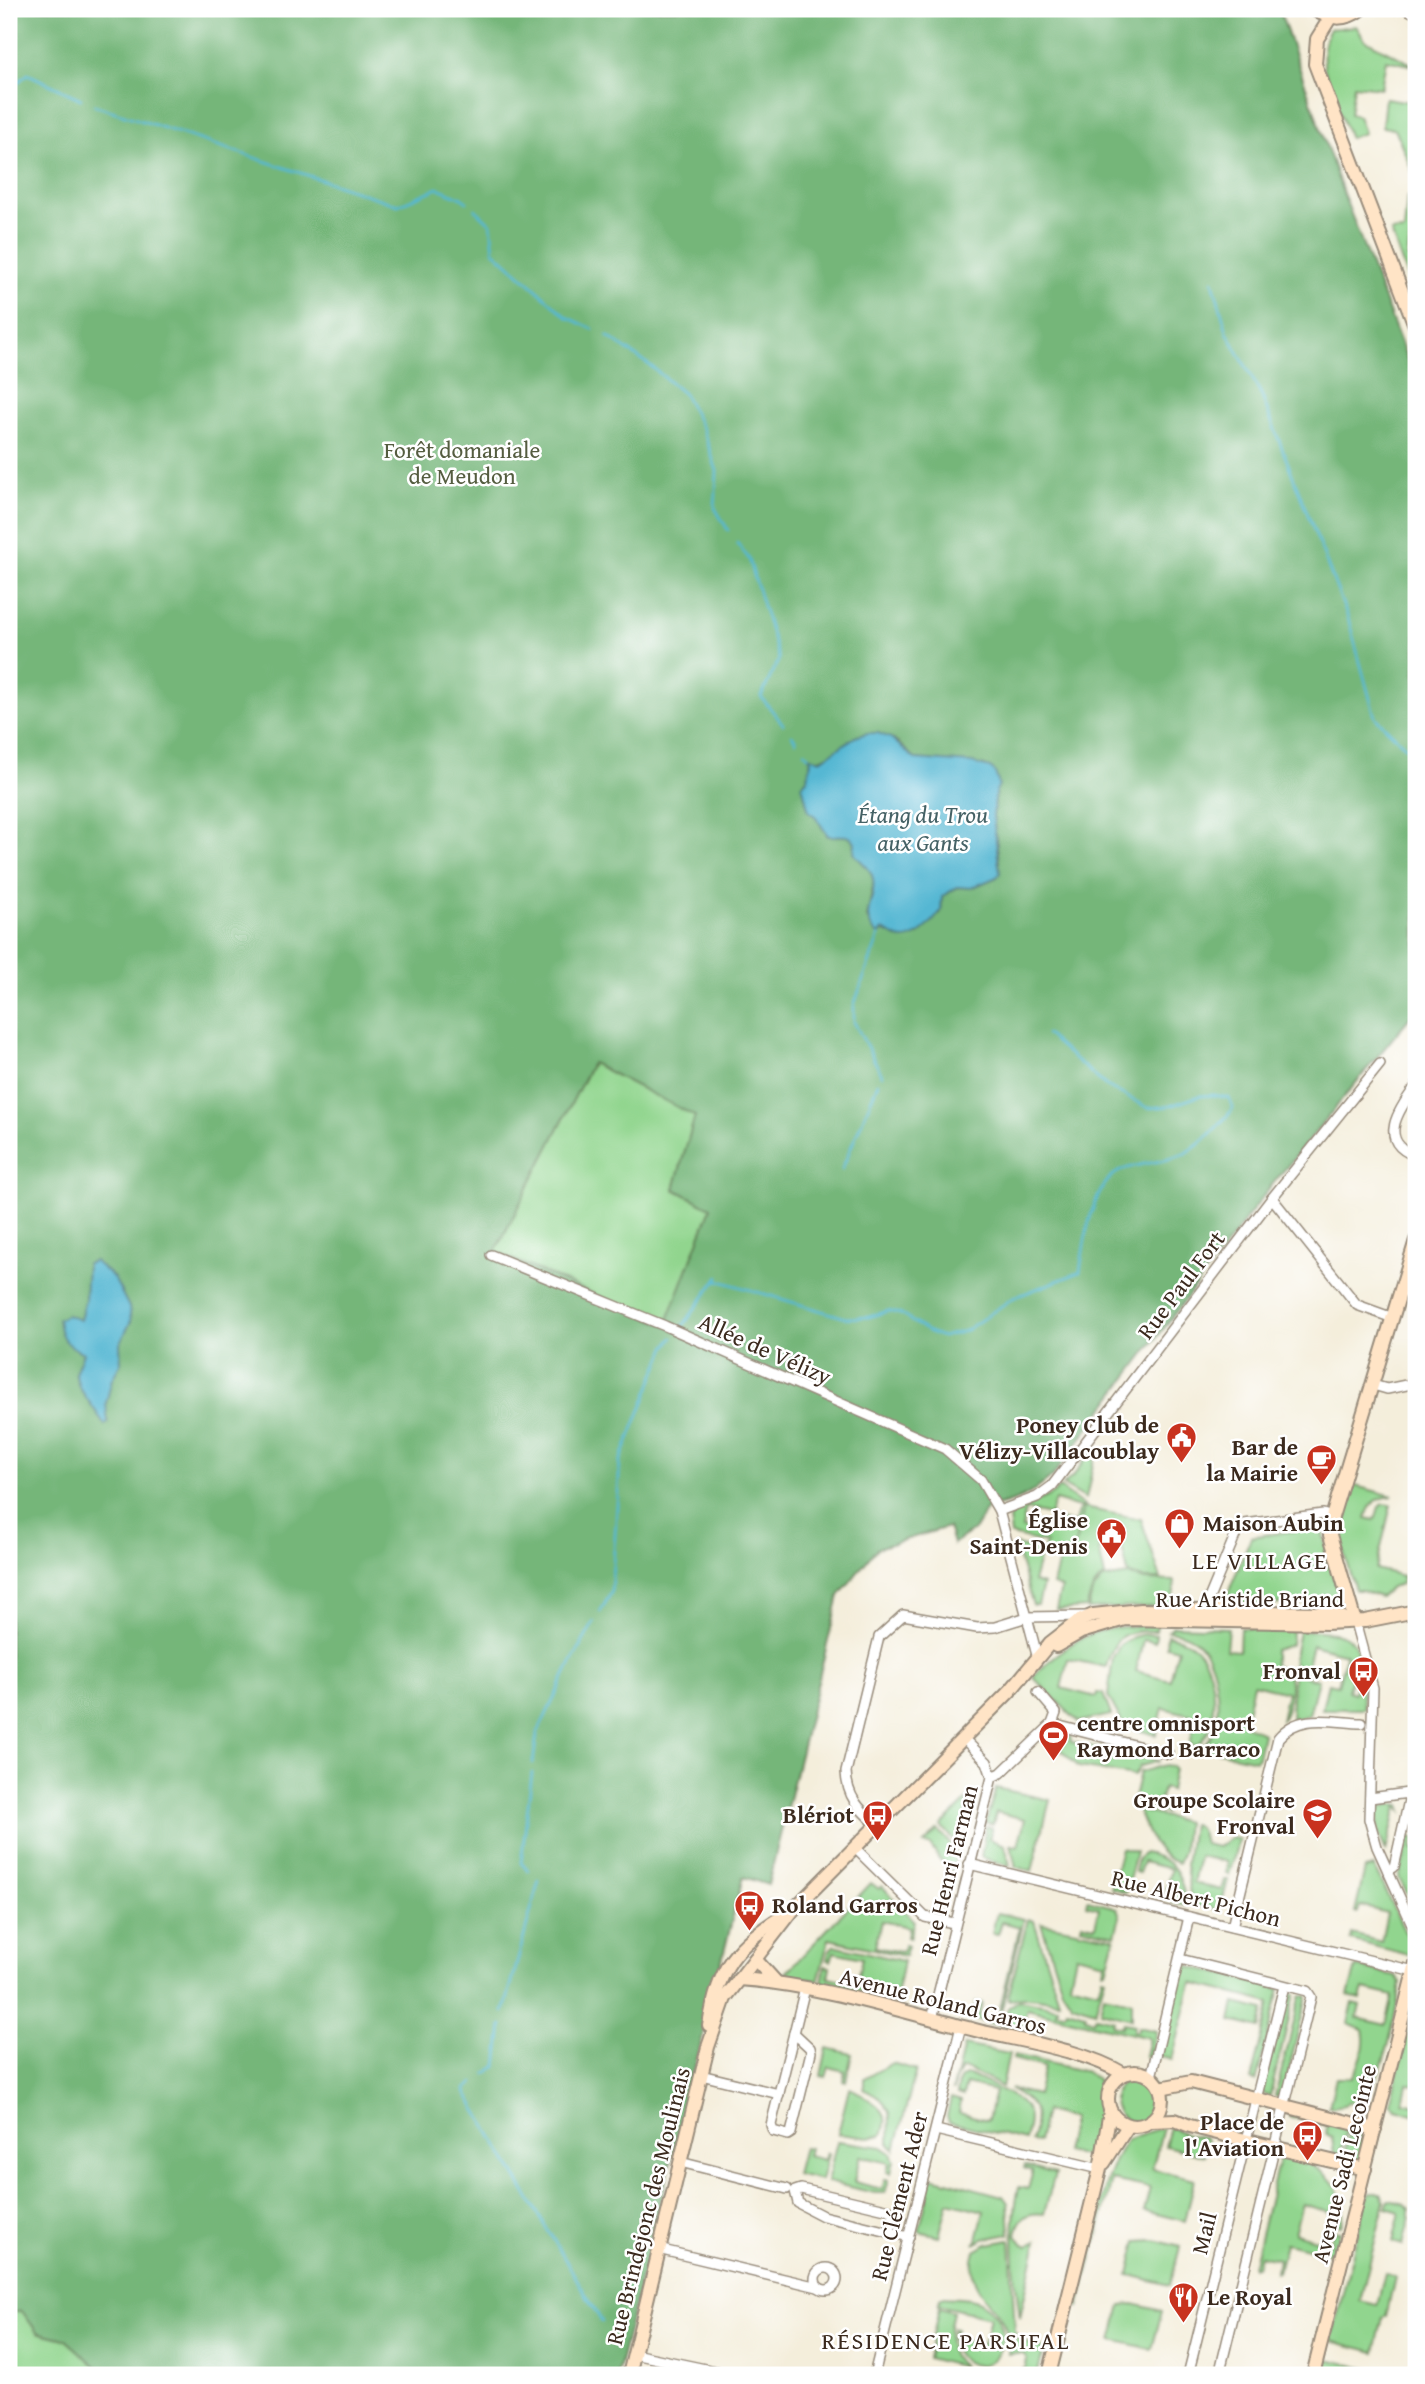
<svg xmlns="http://www.w3.org/2000/svg" width="1425" height="2384" font-family="'Gentium Book Plus',serif">
	<rect width="100%" height="100%" fill="#fff"/>
	<filter id="ink" filterUnits="userSpaceOnUse"><feTurbulence type="fractalNoise" baseFrequency=".0143" numOctaves="2"/><feDisplacementMap in="SourceGraphic" scale="14" xChannelSelector="R" yChannelSelector="G"/><feConvolveMatrix kernelMatrix="1 2 1 2 8 2 1 2 1" color-interpolation-filters="sRGB"/></filter>
	<filter id="wash" filterUnits="userSpaceOnUse"><feTurbulence type="fractalNoise" baseFrequency=".00686" numOctaves="4" result="noise"/><feDisplacementMap in="SourceGraphic" scale="28" xChannelSelector="R" yChannelSelector="G"/><feGaussianBlur stdDeviation="1.57" result="paint"/><feColorMatrix in="noise" values="0 0 0 0 0 0 0 0 0 0 0 0 0 0 0 0 0 1.4 0 .05"/><feComposite in="paint" operator="in"/></filter>
	<g filter="url(#wash)">
		<rect width="100%" height="100%" fill="#f4eedb"/>
		<!-- green -->
		<g fill="#91d58e" stroke="#668056" stroke-width="2">
			<path d="M 1356,26 L 1365,40 L 1416,66 L 1416,84 L 1413,83 L 1414,66 L 1386,60 L 1381,88 L 1354,85 L 1350,114 L 1358,116 L 1364,133 L 1350,138 C 1338,106 1311,61 1330,29 Z"/>
			<path d="M 1412,94 L 1416,94 L 1416,180 L 1395,129 L 1382,127 L 1385,98 L 1411,102 Z"/>
			<path d="M 1416,193 L 1416,228 L 1412,228 L 1407,258 L 1416,260 L 1416,302 L 1391,232 L 1404,231 L 1407,197 Z"/>
			<path d="M 592,1063 L 695,1116 L 674,1189 L 711,1208 L 666,1326 L 495,1252 Z"/>
			<path d="M 1090,1452 L 1095,1454 L 1086,1499 L 1063,1485 L 1074,1475 Z"/>
			<path d="M 1348,1484 L 1393,1496 C 1377,1498 1370,1502 1366,1518 L 1375,1520 L 1379,1507 L 1384,1504 L 1391,1505 L 1376,1569 L 1403,1576 L 1401,1584 L 1391,1587 L 1380,1597 L 1362,1590 L 1355,1590 L 1337,1530 Z"/>
			<path d="M 1060,1488 L 1084,1506 L 1083,1508 L 1055,1500 L 1050,1515 L 1026,1510 L 1022,1528 L 1047,1534 L 1051,1518 L 1075,1524 L 1080,1508 L 1083,1509 L 1072,1557 L 1084,1508 L 1141,1519 L 1161,1579 L 1144,1579 L 1128,1573 L 1121,1543 L 1114,1544 L 1110,1541 L 1103,1542 L 1099,1549 L 1105,1577 C 1093,1583 1089,1596 1087,1608 L 1056,1610 L 1061,1588 L 1053,1585 L 1060,1557 L 1041,1552 L 1033,1582 L 1043,1585 L 1038,1605 L 1033,1605 L 1015,1545 L 1044,1551 L 1046,1543 L 1011,1535 L 1009,1519 C 1018,1505 1047,1501 1060,1488 Z"/>
			<path d="M 1319,1527 L 1322,1529 L 1338,1595 L 1337,1605 L 1307,1603 L 1233,1606 L 1226,1598 L 1251,1537 Z"/>
			<path d="M 1129,1575 L 1144,1580 L 1175,1581 L 1172,1606 L 1088,1609 L 1092,1592 L 1103,1579 Z"/>
			<path d="M 1157,1625 L 1156,1631 C 1123,1630 1115,1635 1106,1667 L 1068,1659 L 1061,1688 L 1096,1697 L 1097,1693 L 1103,1694 L 1111,1715 L 1078,1722 L 1033,1677 C 1073,1635 1099,1625 1157,1625 Z"/>
			<path d="M 1173,1626 L 1228,1628 L 1226,1650 L 1239,1651 L 1240,1628 L 1292,1630 L 1291,1645 L 1274,1650 L 1274,1665 C 1278,1668 1286,1672 1288,1675 C 1293,1684 1288,1714 1281,1720 L 1287,1692 L 1253,1684 L 1244,1725 L 1263,1733 L 1258,1757 L 1255,1760 L 1203,1748 C 1207,1742 1212,1736 1214,1729 C 1222,1702 1217,1652 1190,1637 C 1184,1633 1175,1632 1168,1631 Z"/>
			<path d="M 1299,1630 C 1317,1631 1362,1629 1357,1659 C 1356,1668 1350,1681 1348,1691 L 1354,1693 L 1360,1668 L 1364,1709 L 1322,1709 L 1328,1683 L 1338,1685 L 1346,1654 L 1312,1645 L 1304,1676 L 1318,1680 L 1309,1715 L 1291,1719 L 1294,1657 Z"/>
			<path d="M 1145,1634 L 1156,1635 L 1155,1642 L 1143,1640 L 1136,1671 L 1170,1680 L 1178,1649 L 1166,1646 L 1167,1635 C 1174,1637 1182,1638 1188,1642 C 1214,1657 1217,1701 1210,1727 C 1208,1734 1202,1740 1198,1746 L 1190,1744 L 1196,1716 L 1163,1708 L 1156,1735 L 1124,1726 L 1108,1696 L 1113,1657 L 1120,1645 L 1133,1637 Z"/>
			<path d="M 1061,1734 L 1070,1735 L 1071,1742 L 1159,1761 L 1140,1766 L 1134,1776 L 1079,1767 L 1051,1741 L 1052,1735 Z"/>
			<path d="M 1165,1765 L 1171,1766 L 1174,1769 L 1170,1790 L 1163,1788 L 1158,1806 L 1165,1808 L 1165,1813 L 1135,1804 L 1133,1801 L 1140,1772 Z"/>
			<path d="M 996,1788 L 1050,1800 L 1032,1871 L 1016,1867 L 1011,1845 L 1018,1846 L 1025,1819 L 996,1812 L 993,1824 L 986,1822 Z"/>
			<path d="M 969,1798 L 958,1846 L 941,1826 Z"/>
			<path d="M 1393,1804 L 1400,1805 L 1402,1811 L 1397,1807 L 1386,1851 L 1378,1832 L 1376,1811 L 1378,1807 Z"/>
			<path d="M 1138,1810 L 1186,1822 L 1183,1851 L 1178,1863 C 1155,1856 1146,1830 1138,1810 Z"/>
			<path d="M 1192,1824 C 1203,1827 1201,1835 1204,1844 L 1218,1847 L 1231,1838 L 1239,1839 L 1229,1875 L 1226,1873 L 1227,1862 L 1199,1856 L 1193,1883 L 1221,1890 L 1224,1880 L 1228,1880 L 1220,1910 L 1193,1905 L 1191,1901 L 1186,1865 Z"/>
			<path d="M 986,1826 L 992,1828 L 989,1839 L 1005,1845 L 1010,1866 L 981,1857 Z"/>
			<path d="M 938,1830 L 957,1852 L 952,1871 L 941,1861 L 930,1845 L 924,1844 Z"/>
			<path d="M 1409,1837 L 1415,1838 L 1412,1848 L 1416,1849 L 1416,1907 L 1414,1907 L 1399,1878 Z"/>
			<path d="M 1121,1848 L 1136,1852 L 1126,1892 L 1111,1888 Z"/>
			<path d="M 1144,1853 C 1176,1859 1182,1876 1186,1905 L 1163,1900 L 1171,1869 L 1143,1862 L 1139,1873 L 1135,1872 L 1138,1859 Z"/>
			<path d="M 1374,1867 L 1411,1945 L 1408,1955 L 1351,1940 L 1352,1934 L 1381,1942 L 1387,1913 L 1360,1906 L 1358,1912 L 1355,1912 L 1365,1869 Z"/>
			<path d="M 871,1883 L 879,1889 L 882,1886 L 914,1921 L 909,1938 L 907,1937 L 909,1927 L 881,1921 L 875,1947 L 902,1952 L 905,1944 L 908,1945 L 905,1956 L 829,1939 L 818,1981 L 786,1973 Z"/>
			<path d="M 1087,1900 L 1117,1908 L 1120,1916 L 1115,1935 L 1081,1927 L 1082,1923 L 1095,1926 L 1099,1908 L 1086,1905 Z"/>
			<path d="M 997,1913 L 1024,1919 L 998,2025 L 971,2019 L 976,2002 L 982,2003 L 979,2016 L 997,2020 L 1020,1927 L 1002,1922 L 998,1934 L 992,1933 Z"/>
			<path d="M 1028,1919 L 1034,1921 L 1059,2001 C 1039,2000 1029,1993 1009,2000 L 1008,1998 Z"/>
			<path d="M 1041,1923 L 1115,1938 L 1106,1971 L 1103,1971 L 1105,1962 L 1076,1955 L 1070,1983 L 1098,1990 L 1102,1977 L 1105,1978 L 1095,2011 L 1072,2004 L 1062,1989 Z"/>
			<path d="M 834,1945 L 903,1961 L 895,2000 L 822,1982 L 825,1966 L 830,1967 L 828,1977 L 856,1983 L 862,1958 L 834,1952 L 831,1961 L 827,1960 L 829,1951 Z"/>
			<path d="M 1182,1964 L 1280,1989 L 1256,2081 L 1251,2080 L 1270,2003 L 1192,1983 L 1172,2060 L 1159,2056 Z"/>
			<path d="M 1356,1967 L 1396,1976 L 1401,1983 L 1400,1989 C 1390,2032 1387,2106 1329,2107 L 1336,2078 L 1352,2078 C 1360,2063 1367,2047 1363,2030 L 1348,2024 L 1353,2003 L 1360,2005 L 1357,2018 L 1386,2025 L 1393,1996 L 1364,1989 L 1361,1999 L 1348,1996 Z"/>
			<path d="M 1287,1992 L 1295,1994 L 1270,2096 L 1261,2093 Z"/>
			<path d="M 1104,1995 L 1131,2001 L 1131,2019 L 1100,2011 Z"/>
			<path d="M 1301,1995 L 1307,1996 L 1282,2098 L 1275,2096 Z"/>
			<path d="M 1416,1999 L 1416,2085 L 1407,2084 L 1403,2102 L 1416,2105 L 1416,2115 L 1396,2109 L 1390,2103 Z"/>
			<path d="M 1019,2000 L 1058,2007 L 1057,2012 L 1065,2013 L 1067,2009 L 1086,2014 L 1085,2018 L 1093,2020 L 1095,2016 L 1113,2020 L 1112,2025 L 1122,2027 L 1123,2023 L 1134,2025 L 1133,2031 L 1138,2031 L 1138,2027 L 1156,2031 L 1150,2057 L 1145,2056 L 1149,2038 L 1027,2009 L 1021,2030 L 1001,2025 L 1008,2008 Z"/>
			<path d="M 1235,2003 L 1264,2010 L 1260,2028 L 1231,2021 Z"/>
			<path d="M 964,2045 L 1009,2054 L 1002,2087 L 969,2070 L 961,2069 L 956,2077 L 954,2090 L 953,2090 Z"/>
			<path d="M 827,2048 L 852,2054 L 846,2081 L 843,2080 L 845,2071 L 829,2067 L 826,2077 L 821,2076 Z"/>
			<path d="M 1014,2055 L 1087,2072 L 1097,2079 L 1099,2088 L 1102,2089 L 1101,2106 L 1103,2118 L 1094,2156 L 1087,2157 L 1065,2151 L 1073,2118 L 1045,2111 L 1038,2142 L 1031,2141 C 1041,2111 1036,2104 1010,2089 L 1037,2095 L 1044,2067 L 1013,2059 Z"/>
			<path d="M 892,2063 L 916,2070 L 895,2150 L 889,2143 L 890,2112 L 881,2099 L 864,2089 L 864,2079 Z"/>
			<path d="M 965,2075 L 970,2075 C 983,2082 1024,2098 1028,2112 C 1031,2121 1027,2132 1025,2140 L 949,2122 L 947,2116 L 951,2098 L 961,2101 L 959,2113 L 988,2120 L 995,2091 L 966,2084 L 963,2096 L 957,2094 L 960,2079 Z"/>
			<circle cx="1136" cy="2100" r="22"/>
			<path d="M 849,2088 C 856,2090 859,2093 865,2097 C 881,2107 891,2113 882,2135 L 869,2138 L 838,2134 Z"/>
			<path d="M 1290,2112 L 1348,2126 L 1339,2158 L 1334,2154 L 1332,2137 L 1326,2134 L 1327,2125 L 1289,2117 Z"/>
			<path d="M 1170,2127 L 1188,2135 L 1204,2137 L 1207,2141 L 1204,2155 L 1165,2146 Z"/>
			<path d="M 1351,2127 L 1365,2132 L 1366,2135 L 1361,2159 L 1357,2162 L 1343,2159 Z"/>
			<path d="M 1163,2128 L 1152,2169 L 1195,2179 L 1185,2221 L 1144,2211 L 1150,2188 L 1112,2180 L 1079,2307 L 1075,2306 C 1084,2272 1106,2160 1127,2140 C 1131,2137 1157,2129 1163,2128 Z"/>
			<path d="M 837,2141 L 882,2147 L 891,2153 L 894,2161 L 891,2173 L 887,2172 L 889,2163 L 860,2156 L 854,2182 L 882,2189 L 885,2179 L 889,2180 L 885,2193 L 875,2193 L 827,2182 Z"/>
			<path d="M 803,2147 L 809,2148 L 807,2156 L 824,2160 L 826,2153 L 828,2154 L 821,2180 L 796,2174 Z"/>
			<path d="M 1281,2158 C 1316,2158 1353,2188 1341,2225 L 1328,2222 L 1330,2212 L 1302,2204 L 1294,2233 L 1330,2243 L 1333,2230 L 1340,2231 L 1336,2250 L 1331,2253 L 1285,2243 L 1278,2272 L 1276,2272 L 1278,2259 L 1260,2255 L 1257,2267 L 1253,2267 L 1279,2160 Z"/>
			<path d="M 1025,2165 L 1055,2174 L 1044,2214 C 1027,2212 1020,2217 1016,2234 L 1022,2243 L 1028,2246 L 1037,2241 L 1020,2317 C 1014,2276 1009,2228 1019,2187 L 1028,2189 L 1033,2171 L 1024,2168 Z"/>
			<path d="M 932,2177 L 1003,2196 L 1008,2203 L 1010,2234 L 984,2239 L 974,2244 L 977,2240 L 984,2211 L 948,2202 L 939,2236 L 919,2231 Z"/>
			<path d="M 1373,2193 L 1381,2193 L 1385,2201 L 1360,2301 L 1377,2305 L 1385,2273 L 1395,2277 L 1386,2317 L 1383,2317 L 1375,2352 L 1331,2341 L 1366,2200 L 1368,2196 Z"/>
			<path d="M 1389,2200 L 1405,2204 L 1410,2209 L 1410,2218 L 1403,2245 L 1393,2242 L 1400,2212 L 1386,2208 Z"/>
			<path d="M 1010,2240 L 1015,2331 L 1018,2335 L 1008,2337 C 1001,2301 962,2295 975,2251 L 987,2244 Z"/>
			<path d="M 1155,2240 L 1180,2247 L 1170,2285 L 1129,2275 L 1137,2241 Z"/>
			<path d="M 940,2297 C 954,2298 972,2297 983,2304 C 1025,2331 992,2384 960,2358 C 952,2349 951,2339 953,2328 L 956,2329 L 954,2338 L 983,2345 L 990,2317 L 938,2305 Z"/>
			<path d="M 1133,2304 L 1162,2311 L 1152,2349 L 1112,2340 L 1121,2305 Z"/>
			<path d="M 939,2308 L 953,2312 C 948,2332 944,2353 963,2367 L 928,2358 Z"/>
			<path d="M 22,2311 L 37,2332 L 65,2339 L 106,2375 L 9,2375 L 9,2313 Z"/>
			<path d="M 1020,2338 L 1025,2342 L 1044,2349 L 1037,2375 L 1017,2375 L 1026,2367 L 1027,2358 L 1023,2354 L 1008,2354 L 1009,2345 L 1012,2341 Z"/>
			<path d="M 1328,2359 L 1372,2370 L 1371,2375 L 1323,2375 Z"/>
		</g>
		<!-- forest -->
		<path fill="#74b679" stroke="#58704c" stroke-width="2" fill-rule="evenodd" d="M 9,9 L 1279,9 L 1343,193 L 1416,382 L 1416,1010 L 1271,1186 L 1052,1477 C 1032,1494 1014,1504 988,1507 L 974,1530 L 953,1544 L 948,1527 L 877,1548 L 839,1596 L 768,1885 L 743,1877 L 617,2375 L 106,2375 L 65,2339 L 37,2332 L 22,2311 L 9,2313 ZM 869,733 L 878,733 L 896,741 L 915,759 L 985,766 L 996,791 L 993,816 L 999,861 L 997,877 L 971,888 L 958,887 L 942,897 L 941,912 L 918,935 L 893,934 L 882,930 L 878,935 L 867,918 L 874,881 L 870,870 L 854,853 L 855,842 C 847,832 839,837 828,836 L 816,816 L 809,812 L 803,785 L 808,778 L 811,760 C 833,760 847,737 869,733 ZM 592,1063 L 695,1116 L 674,1189 L 711,1208 L 666,1325 L 495,1252 Z"/>
		<!-- water -->
		<g fill="#54b7d3" stroke="#487078" stroke-width="2">
			<path d="M 867,733 L 878,733 L 891,738 L 915,759 L 972,763 L 990,768 L 995,772 L 999,785 L 996,791 L 993,816 L 1000,873 L 997,877 L 971,888 L 957,887 L 942,897 L 941,911 C 932,923 915,944 898,938 C 893,936 889,932 883,930 L 879,936 C 856,915 877,903 873,879 C 871,867 860,862 854,853 L 855,842 C 847,832 839,837 828,836 L 815,816 L 809,812 L 802,785 L 808,778 L 811,760 L 808,756 L 821,760 L 855,737 Z"/>
			<path d="M 94,1261 L 114,1278 L 129,1307 L 131,1321 L 120,1344 L 121,1363 L 112,1379 L 106,1403 L 108,1422 L 105,1425 L 79,1387 L 75,1373 L 83,1353 C 65,1344 60,1338 58,1319 L 67,1315 L 80,1320 L 85,1300 L 87,1264 Z"/>
		</g>
		<g fill="none" stroke-linecap="round" stroke-linejoin="round">
			<!-- stream -->
			<g stroke="#54b7d3" stroke-width="2.5">
				<path d="M 9,89 L 28,74 L 81,99"/>
				<path d="M 94,105 L 398,205 L 438,188 L 460,197 L 467,202"/>
				<path d="M 475,209 L 491,224 L 494,251 L 567,317 L 593,329"/>
				<path d="M 1213,281 L 1227,332 L 1261,394 L 1348,618 L 1375,717 L 1413,754"/>
				<path d="M 607,336 L 652,367 L 684,394 L 703,430 L 717,471 L 715,508 L 728,530"/>
				<path d="M 737,543 L 749,559 L 779,659 L 761,697 L 783,724"/>
				<path d="M 792,735 L 796,741"/>
				<path d="M 805,752 L 808,756"/>
				<path d="M 879,936 L 854,1005 L 854,1022 L 882,1075"/>
				<path d="M 842,1169 L 878,1083"/>
				<path d="M 717,1280 L 846,1318 L 869,1317 L 888,1311 L 900,1314 L 927,1331 L 942,1337 L 965,1331 L 1013,1298 L 1080,1272 C 1084,1243 1091,1183 1122,1170 C 1141,1162 1165,1163 1184,1154 C 1201,1146 1216,1127 1229,1114 L 1233,1108 L 1229,1098 L 1213,1095 L 1199,1096 L 1170,1106 L 1148,1108 L 1105,1085 L 1046,1034"/>
				<path d="M 683,1326 L 719,1276"/>
				<path d="M 600,1612 L 611,1593 L 620,1462 L 666,1347 L 673,1338"/>
				<path d="M 533,1763 L 537,1734 L 570,1665 L 594,1622"/>
				<path d="M 528,1870 L 521,1863 L 532,1773"/>
				<path d="M 504,2012 L 539,1880"/>
				<path d="M 486,2074 L 497,2066 L 502,2026"/>
				<path d="M 474,2083 L 465,2090 L 602,2322"/>
			</g>
		</g>
	</g>
	<g filter="url(#ink)">
		<g fill="none" stroke-linecap="round" stroke-linejoin="round">
			<defs>
				<g id="street">
					<path d="M 1406,9 L 1416,14"/>
					<path d="M 1416,1086 C 1399,1109 1376,1142 1416,1156"/>
					<path d="M 1272,1198 L 1357,1305 L 1393,1318"/>
					<path d="M 491,1255 L 665,1326 L 945,1449 L 981,1480 L 999,1511 L 1038,1659"/>
					<path d="M 1401,1292 L 1416,1292"/>
					<path d="M 1373,1385 L 1387,1389 L 1416,1383"/>
					<path d="M 999,1511 L 1037,1497 L 1052,1486 L 1272,1198 L 1380,1064"/>
					<path d="M 1204,1616 L 1205,1608 L 1237,1531 L 1244,1524 L 1323,1514 L 1332,1517"/>
					<path d="M 1355,1622 L 1373,1688 L 1369,1819 L 1377,1847 L 1416,1933"/>
					<path d="M 1038,1692 L 1056,1713 L 1052,1724"/>
					<path d="M 992,1777 L 1001,1773 L 1052,1724 L 1169,1754"/>
					<path d="M 1370,1798 L 1416,1792"/>
					<path d="M 877,1825 C 859,1809 847,1797 846,1772 L 879,1637 L 903,1615 L 977,1628 L 995,1627 L 1027,1617 L 1086,1616"/>
					<path d="M 855,1848 L 925,1917 L 954,1923"/>
					<path d="M 969,1864 L 1414,1971"/>
					<path d="M 1388,1871 L 1394,1867 L 1409,1800 L 1408,1794"/>
					<path d="M 1232,1927 L 1278,1738 C 1299,1712 1332,1722 1362,1723"/>
					<path d="M 1180,1959 L 1307,1991 L 1311,1997 L 1219,2375"/>
					<path d="M 932,2019 L 992,1777 L 987,1762 L 964,1739"/>
					<path d="M 794,2033 L 810,2048 L 811,2052 L 791,2133 L 788,2135 L 773,2131 L 771,2125 Z"/>
					<path d="M 794,2033 L 805,1988"/>
					<path d="M 701,2075 L 779,2094"/>
					<path d="M 1151,2077 L 1189,1917"/>
					<path d="M 936,2130 L 1100,2169"/>
					<path d="M 680,2162 L 787,2189"/>
					<path d="M 890,2232 L 894,2214 L 890,2210 L 801,2189 L 795,2191 L 798,2203 L 823,2216 L 909,2237"/>
					<path d="M 658,2249 L 818,2287"/>
					<circle cx="826" cy="2279" r="11"/>
					<path d="M 634,2354 L 734,2375"/>
					<path d="M 874,2375 L 961,2026"/>
					<path d="M 1188,2375 L 1284,1986"/>
				</g>
				<g id="secondary">
					<path d="M 1314,9 C 1329,20 1346,21 1361,9"/>
					<path d="M 1330,18 L 1317,39 L 1315,64 L 1416,328"/>
					<path d="M 1355,1622 L 1330,1535 L 1332,1517 L 1416,1240"/>
					<path d="M 1056,1646 L 1081,1632 L 1125,1619 L 1326,1623 L 1365,1621 L 1416,1611"/>
					<path d="M 755,1959 L 775,1981"/>
					<path d="M 739,1979 C 816,1984 900,2011 975,2030 C 1023,2042 1082,2049 1124,2074"/>
					<path d="M 709,2026 C 718,1966 735,1946 786,1914"/>
					<circle cx="1135" cy="2099" r="27"/>
					<path d="M 1160,2088 L 1191,2082 L 1375,2129"/>
					<path d="M 1152,2121 L 1175,2120 L 1190,2126 L 1260,2144 L 1365,2169"/>
					<path d="M 1104,2163 L 1128,2126"/>
					<path d="M 629,2375 L 708,2047 L 725,1998 L 793,1910 L 1010,1691 L 1050,1643 L 1077,1622 L 1093,1615 L 1141,1610 L 1327,1613 L 1355,1622"/>
					<path d="M 1049,2375 L 1100,2169 L 1110,2111"/>
					<path d="M 1313,2375 L 1416,1963"/>
				</g>
			</defs>
			<!-- street casing -->
			<use href="#street" stroke="#988c7c" stroke-width="12"/>
			<!-- secondary casing -->
			<use href="#secondary" stroke="#988c7c" stroke-width="16"/>
			<!-- street -->
			<use href="#street" stroke="#fff" stroke-width="9"/>
			<!-- secondary -->
			<use href="#secondary" stroke="#ffe4c6" stroke-width="12"/>
		</g>
	</g>
	<!-- icons -->
	<defs>
		<symbol id="civic-pin" viewBox="-11 -11 22 30"><path d="M0 17L-7.5 6A9.5 9.5 0 1 1 7.5 6Z" fill="#c8321e" stroke="#fff"/><path d="M-.6-6.5H3V-4.5H.6V-3L4-1V1h2V6H-6V1h2V-1L-.6-3ZM-1.2 2.5V6h2.4V2.5Z" fill="#fff"/></symbol>
		<symbol id="cafe-pin" viewBox="-11 -11 22 30"><path d="M0 17L-7.5 6A9.5 9.5 0 1 1 7.5 6Z" fill="#c8321e" stroke="#fff"/><path d="M-5.5-4.5H6V0H3Q3 3.5 0 3.5H-2.5Q-5.5 3.5-5.5 0ZM3-3.2v2h1.7v-2ZM-6 4.5H4V6H-6Z" fill="#fff"/></symbol>
		<symbol id="shop-pin" viewBox="-11 -11 22 30"><path d="M0 17L-7.5 6A9.5 9.5 0 1 1 7.5 6Z" fill="#c8321e" stroke="#fff"/><path d="M-5-2.5h2.3a2.7 3.5 0 0 1 5.4 0H5L5.5 6h-11ZM-1.5-2.5h3a1.5 2.3 0 0 0-3 0Z" fill="#fff"/></symbol>
		<symbol id="bus-pin" viewBox="-11 -11 22 30"><path d="M0 17L-7.5 6A9.5 9.5 0 1 1 7.5 6Z" fill="#c8321e" stroke="#fff"/><path d="M-5-6H5V4H4V6H2V4H-2V6H-4V4H-5ZM-3.5-4V0h7V-4ZM-3.5 1.2v1.5H-2V1.2ZM2 1.2v1.5H3.5V1.2Z" fill="#fff"/></symbol>
		<symbol id="stadium-pin" viewBox="-11 -11 22 30"><path d="M0 17L-7.5 6A9.5 9.5 0 1 1 7.5 6Z" fill="#c8321e" stroke="#fff"/><path d="M0-5a6.5 5 0 1 0 0 10a6.5 5 0 1 0 0-10ZM-3.5-1.8h7v3.6h-7Z" fill="#fff"/></symbol>
		<symbol id="school-pin" viewBox="-11 -11 22 30"><path d="M0 17L-7.5 6A9.5 9.5 0 1 1 7.5 6Z" fill="#c8321e" stroke="#fff"/><path d="M0-5L7-2L0 1L-7-2ZM-4 1L0 2.5L4 1V4Q0 6-4 4Z" fill="#fff"/></symbol>
		<symbol id="restaurant-pin" viewBox="-11 -11 22 30"><path d="M0 17L-7.5 6A9.5 9.5 0 1 1 7.5 6Z" fill="#c8321e" stroke="#fff"/><path d="M-5-6h1v4h1v-4h1v4h1v-4h1v5L-1.5 .5V6h-2V.5L-5-1ZM5-6V6H3V1.5H1.5Q1.5-4 5-6Z" fill="#fff"/></symbol>
	</defs>
	<g fill-rule="evenodd">
		<use href="#civic-pin" x="1164" y="1420" width="35" height="47"/>
		<use href="#cafe-pin" x="1304" y="1442" width="35" height="47"/>
		<use href="#shop-pin" x="1162" y="1506" width="35" height="47"/>
		<use href="#civic-pin" x="1094" y="1516" width="35" height="47"/>
		<use href="#bus-pin" x="1346" y="1654" width="35" height="47"/>
		<use href="#stadium-pin" x="1036" y="1718" width="35" height="47"/>
		<use href="#school-pin" x="1300" y="1796" width="35" height="47"/>
		<use href="#bus-pin" x="860" y="1798" width="35" height="47"/>
		<use href="#bus-pin" x="732" y="1888" width="35" height="47"/>
		<use href="#bus-pin" x="1290" y="2118" width="35" height="47"/>
		<use href="#restaurant-pin" x="1166" y="2280" width="35" height="47"/>
	</g>
	<g text-anchor="middle" stroke-width="5" stroke-linejoin="round" paint-order="stroke">
		<!-- park labels -->
		<g font-size="23" fill="#555d40" stroke="#fff">
			<text x="462" y="458">Forêt domaniale<tspan x="462" dy="26">de Meudon</tspan></text>
		</g>
		<!-- street labels -->
		<g font-size="23" fill="#3b2a1e" stroke="#fff">
			<text transform="translate(1181 1285) rotate(-53)" y="8">Rue Paul Fort</text>
			<text transform="translate(765 1349) rotate(24)" y="8">Allée de Vélizy</text>
			<text x="1250" y="1607">Rue Aristide Briand</text>
			<text transform="translate(949 1870) rotate(-76)" y="8">Rue Henri Farman</text>
			<text transform="translate(1196 1898) rotate(14)" y="8">Rue Albert Pichon</text>
			<text transform="translate(943 2001) rotate(14)" y="8">Avenue Roland Garros</text>
			<text transform="translate(1344 2164) rotate(-76)" y="8">Avenue Sadi Lecointe</text>
			<text transform="translate(899 2196) rotate(-76)" y="8">Rue Clément Ader</text>
			<text transform="translate(648 2206) rotate(-76)" y="8">Rue Brindejonc des Moulinais</text>
			<text transform="translate(1204 2233) rotate(-76)" y="8">Mail</text>
		</g>
		<!-- poi labels -->
		<g font-size="23" font-weight="bold" fill="#3b2a1e" stroke="#fff" text-anchor="end">
			<text x="1159" y="1433">Poney Club de<tspan x="1159" dy="26">Vélizy-Villacoublay</tspan></text>
			<text x="1298" y="1455">Bar de<tspan x="1298" dy="26">la Mairie</tspan></text>
			<text x="1088" y="1528">Église<tspan x="1088" dy="26">Saint-Denis</tspan></text>
			<text x="1203" y="1531" text-anchor="start">Maison Aubin</text>
			<text x="1341" y="1679">Fronval</text>
			<text x="1077" y="1731" text-anchor="start">centre omnisport<tspan x="1077" dy="26">Raymond Barraco</tspan></text>
			<text x="1295" y="1808">Groupe Scolaire<tspan x="1295" dy="26">Fronval</tspan></text>
			<text x="854" y="1823">Blériot</text>
			<text x="772" y="1913" text-anchor="start">Roland Garros</text>
			<text x="1284" y="2130">Place de<tspan x="1284" dy="26">l'Aviation</tspan></text>
			<text x="1207" y="2305" text-anchor="start">Le Royal</text>
		</g>
		<!-- water labels -->
		<g font-size="24" font-style="italic" fill="#456266" stroke="#fff">
			<text x="923" y="823">Étang du Trou<tspan x="923" dy="28">aux Gants</tspan></text>
		</g>
		<!-- neighbourhood labels -->
		<g font-size="24" letter-spacing="2" fill="#3b2a1e" stroke="#fff">
			<text x="1260" y="1569">LE VILLAGE</text>
			<text x="946" y="2349">RÉSIDENCE PARSIFAL</text>
		</g>
	</g>
	<!-- margin -->
	<rect width="1425" height="2384" fill="none" stroke="#fff" stroke-width="35"/>
</svg>
